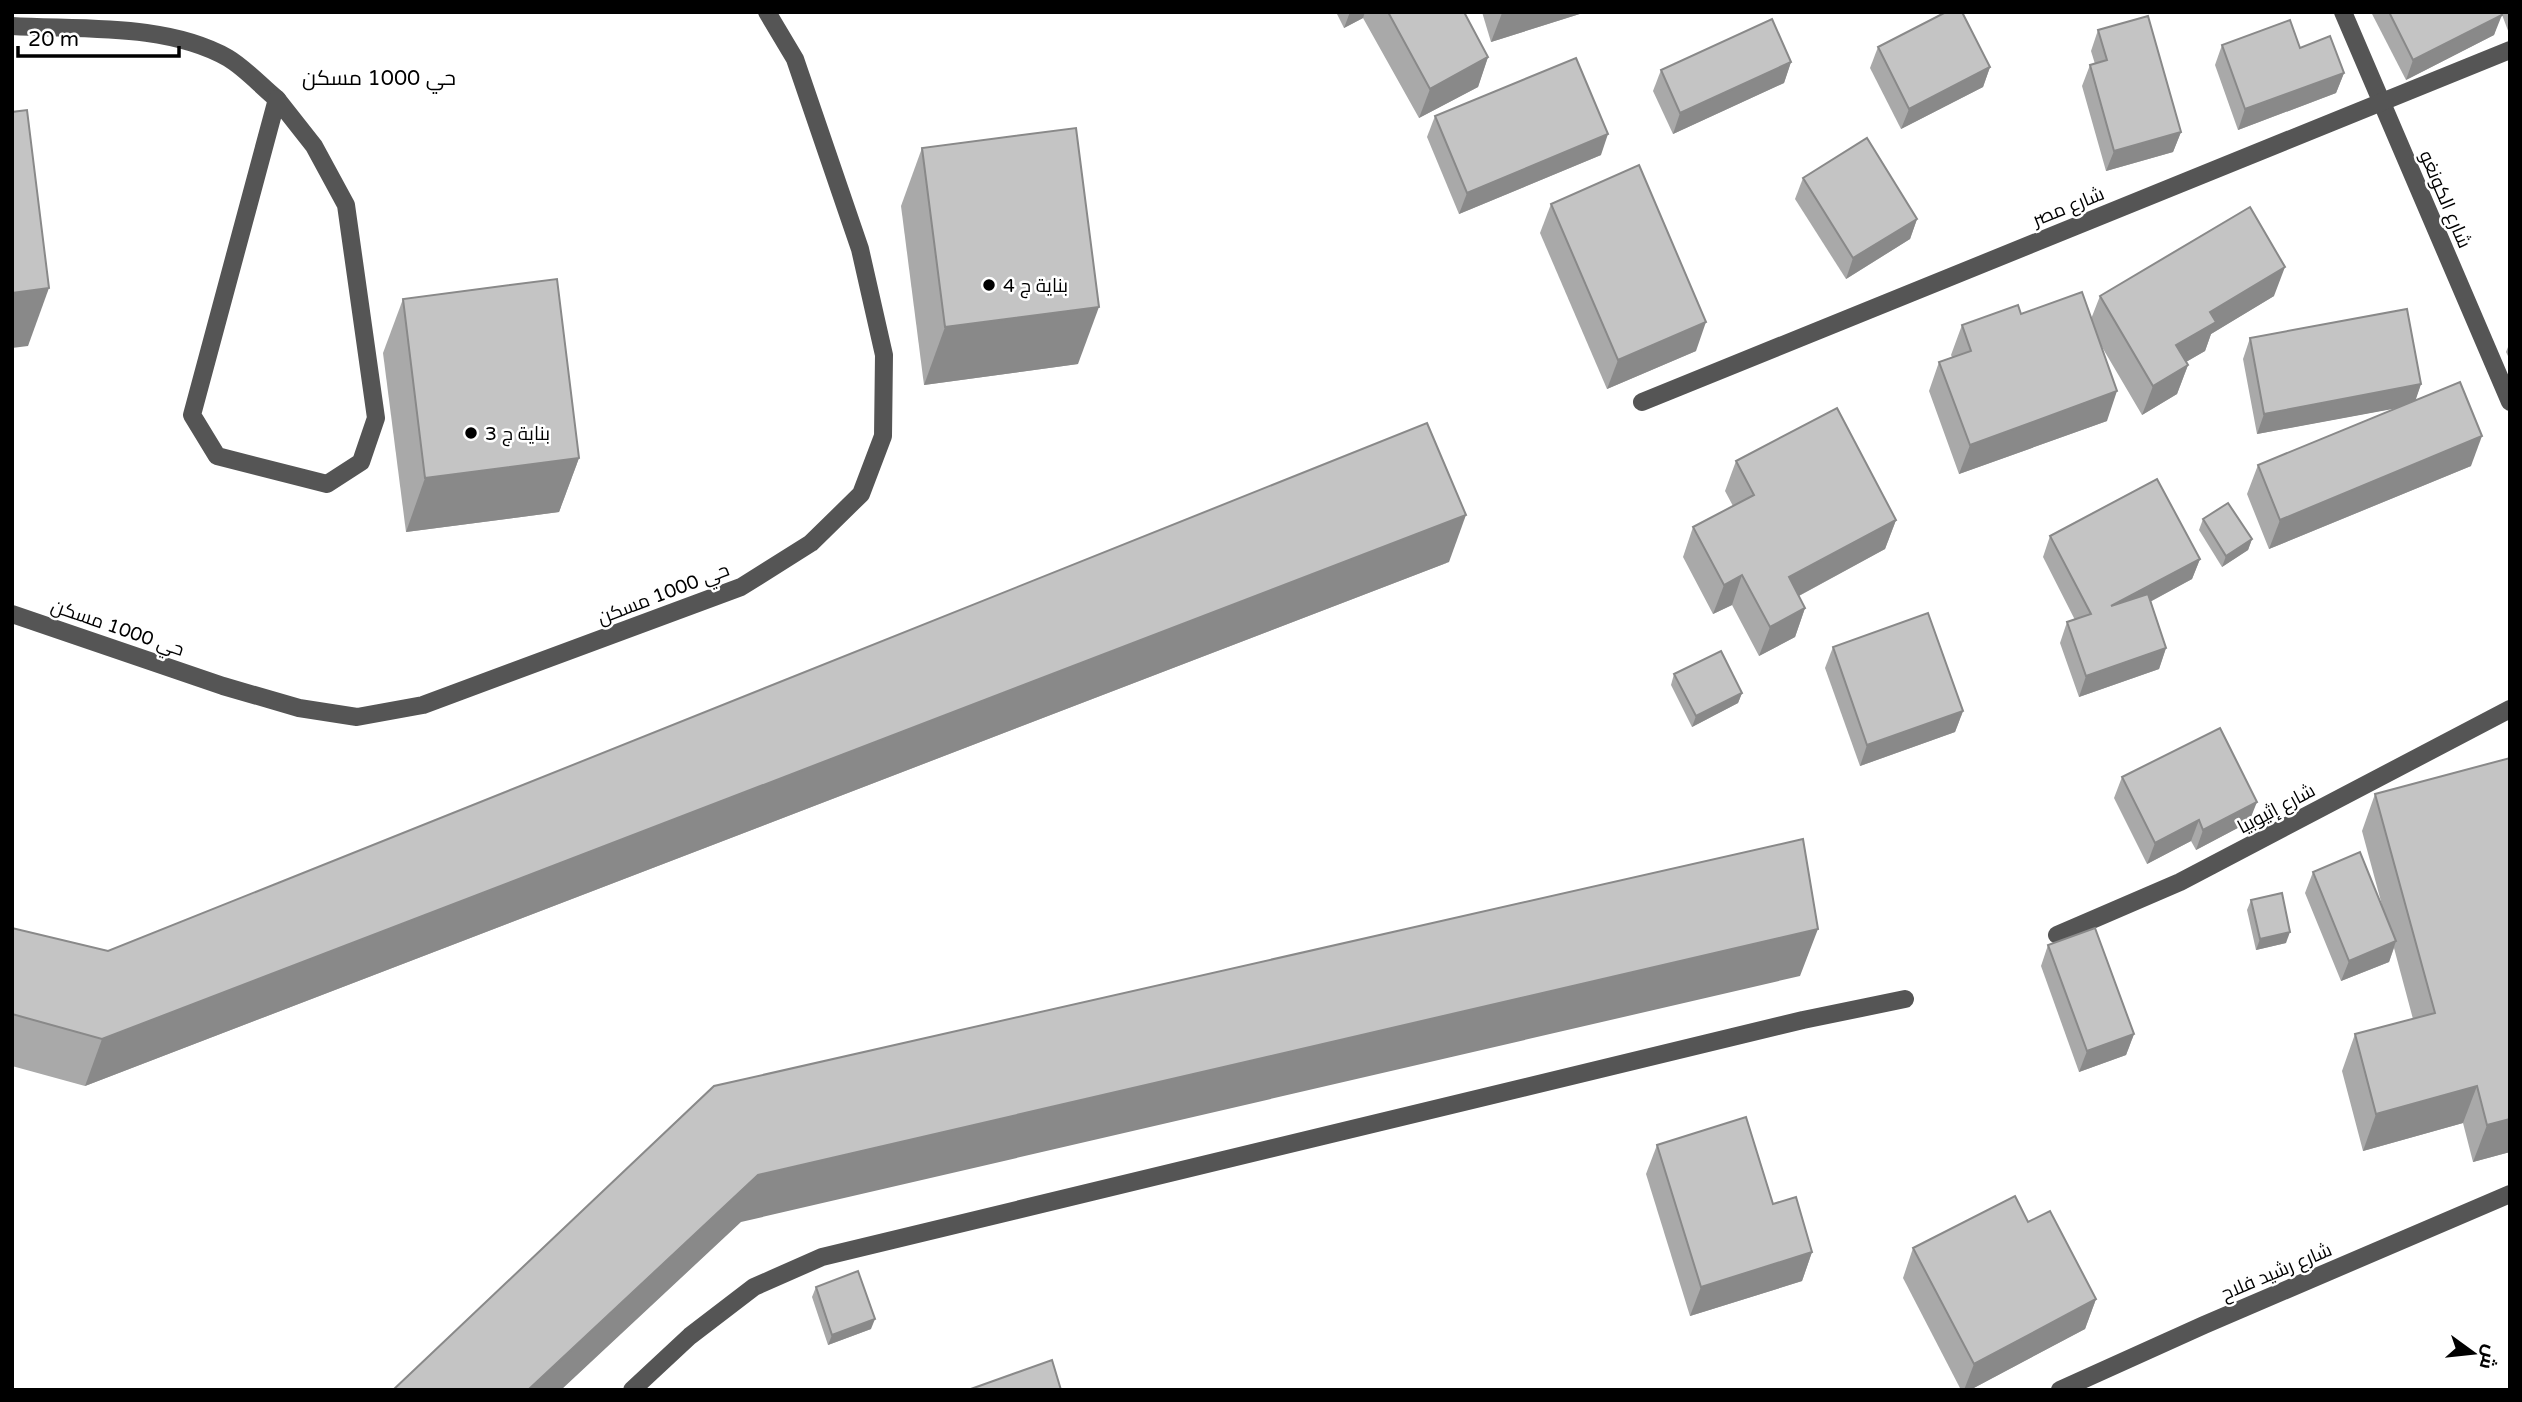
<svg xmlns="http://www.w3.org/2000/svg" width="2522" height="1402" font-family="'Varela Round',Cairo,sans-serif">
	<rect width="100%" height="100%" fill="#fff"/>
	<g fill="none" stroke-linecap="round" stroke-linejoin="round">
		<!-- minor -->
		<g stroke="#555" stroke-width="18">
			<path d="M 2343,12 L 2510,402"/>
			<path d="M 12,26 C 81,30 166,23 228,58 C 245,68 261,86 277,99"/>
			<path d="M 277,99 L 314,146 L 346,205 L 376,418 L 361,462 L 327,484 L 217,456 L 192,415 Z"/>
			<path d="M 1642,402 L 2510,50"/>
			<path d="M 12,614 L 223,686 L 299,708 L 357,717 L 423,705 L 741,587 L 811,543 L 861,494 L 883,436 L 884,355 L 860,249 L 795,59 L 767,12"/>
			<path d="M 2057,935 L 2180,882 L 2510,709"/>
			<path d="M 632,1390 L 690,1336 L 754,1287 L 822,1257 L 1803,1020 L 1905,999"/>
			<path d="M 2060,1390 L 2204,1325 L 2510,1194"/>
		</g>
	</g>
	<!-- wall -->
	<g fill="#a9a9a9">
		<path d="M 1336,12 L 1464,12 L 1488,57 L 1478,87 L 1419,118 L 1363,18 L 1344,28 Z"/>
		<path d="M 1482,12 L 1586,12 L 1491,42 Z"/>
		<path d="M 2371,12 L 2501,12 L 2494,35 L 2406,80 Z"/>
		<path d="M 2501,12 L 2510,12 L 2510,36 Z"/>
		<path d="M 2098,30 L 2181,132 L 2173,152 L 2106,171 L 2082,86 L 2090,65 L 2095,64 L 2091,51 Z"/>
		<path d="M 2222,45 L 2300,48 L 2344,73 L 2336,93 L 2238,130 L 2215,65 Z"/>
		<path d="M 1878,47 L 1990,67 L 1983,87 L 1901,129 L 1870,68 Z"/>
		<path d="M 1791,62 L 1784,83 L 1673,134 L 1653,91 L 1661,70 Z"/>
		<path d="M 1435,116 L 1601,155 L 1459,214 L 1427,137 Z"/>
		<path d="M 922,148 L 1078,364 L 924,385 L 901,206 Z"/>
		<path d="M 1803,178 L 1917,219 L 1910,239 L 1846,279 L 1795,199 Z"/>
		<path d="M 1551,204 L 1696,351 L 1607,389 L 1540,233 Z"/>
		<path d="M 2100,296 L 2274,296 L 2211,334 L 2205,351 L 2186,362 L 2188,365 L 2177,394 L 2142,415 L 2102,347 L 2107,421 L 1959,474 L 1929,391 L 1939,362 L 1952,357 L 1951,355 L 1962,325 L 2021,314 L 2091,319 Z"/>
		<path d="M 403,299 L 579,458 L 559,512 L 406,532 L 383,353 Z"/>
		<path d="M 2250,338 L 2421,384 L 2415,400 L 2471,466 L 2269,549 L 2247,494 L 2258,465 L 2396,408 L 2257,434 L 2243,359 Z"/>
		<path d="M 2510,342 L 2510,360 L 2506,352 Z"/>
		<path d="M 1736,461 L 1896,520 L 1885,549 L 1799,596 L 1805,608 L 1795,637 L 1759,656 L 1732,605 L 1713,614 L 1683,557 L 1693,527 L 1733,506 L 1725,491 Z"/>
		<path d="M 2203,519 L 2252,539 L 2248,550 L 2222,567 L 2199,530 Z"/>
		<path d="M 2050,536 L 2200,559 L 2192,579 L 2150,602 L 2166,648 L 2159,669 L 2079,697 L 2060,643 L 2067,622 L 2075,620 L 2043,557 Z"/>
		<path d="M 1449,562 L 85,1086 L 12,1066 L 12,928 L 108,951 Z"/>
		<path d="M 1833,647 L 1963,711 L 1955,732 L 1860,766 L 1825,668 Z"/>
		<path d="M 1674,674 L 1742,693 L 1738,703 L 1692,727 L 1671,685 Z"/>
		<path d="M 2122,777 L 2249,822 L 2196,850 L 2191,841 L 2147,864 L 2114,798 Z"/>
		<path d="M 2375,794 L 2510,1152 L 2473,1162 L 2463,1123 L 2363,1151 L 2342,1071 L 2355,1034 L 2413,1019 L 2394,948 L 2389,962 L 2341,981 L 2305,893 L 2313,872 L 2383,909 L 2362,831 Z"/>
		<path d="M 2251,900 L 2286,943 L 2256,950 L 2247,910 Z"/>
		<path d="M 2048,945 L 2134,1034 L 2126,1055 L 2079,1072 L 2041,966 Z"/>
		<path d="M 1657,1145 L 1773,1204 L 1812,1252 L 1802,1281 L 1690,1316 L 1646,1174 Z"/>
		<path d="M 1913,1248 L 2096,1299 L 2085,1329 L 1970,1390 L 1961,1390 L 1903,1278 Z"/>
		<path d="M 816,1287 L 871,1329 L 828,1345 L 812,1297 Z"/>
	</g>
	<!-- shaded-wall -->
	<g fill="#898989">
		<path d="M 1350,12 L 1365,12 L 1363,18 L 1344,28 Z"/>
		<path d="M 1504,12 L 1586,12 L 1491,42 L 1502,13 Z"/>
		<path d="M 2502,15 L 2494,35 L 2406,80 L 2413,60 Z"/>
		<path d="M 1488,57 L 1478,87 L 1419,118 L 1430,89 Z"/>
		<path d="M 1791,62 L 1784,83 L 1673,134 L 1680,113 Z"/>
		<path d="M 1990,67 L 1983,87 L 1901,129 L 1909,109 Z"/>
		<path d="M 2344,73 L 2336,93 L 2238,130 L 2245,109 Z"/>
		<path d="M 2181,132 L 2173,152 L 2106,171 L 2114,151 Z"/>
		<path d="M 1608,134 L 1601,155 L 1459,214 L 1467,193 Z"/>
		<path d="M 1917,219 L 1910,239 L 1846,279 L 1853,258 Z"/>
		<path d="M 2285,267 L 2274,296 L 2211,334 L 2205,351 L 2165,374 L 2176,345 L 2210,312 Z"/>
		<path d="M 49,288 L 28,346 L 12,348 L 12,293 Z"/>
		<path d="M 1099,307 L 1078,364 L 924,385 L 945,327 Z"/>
		<path d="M 1706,322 L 1696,351 L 1607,389 L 1618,360 Z"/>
		<path d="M 2188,365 L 2177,394 L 2142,415 L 2153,386 Z"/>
		<path d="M 2421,384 L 2414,405 L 2257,434 L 2264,414 Z"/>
		<path d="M 2117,391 L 2107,421 L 1959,474 L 1970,445 Z"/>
		<path d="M 2482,436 L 2471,466 L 2269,549 L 2280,520 Z"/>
		<path d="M 579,458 L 559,512 L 406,532 L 425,478 Z"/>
		<path d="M 1466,515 L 1449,562 L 85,1086 L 102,1039 Z"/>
		<path d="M 1896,520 L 1885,549 L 1778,607 L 1789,577 Z"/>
		<path d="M 2252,539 L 2248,550 L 2222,567 L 2226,556 Z"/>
		<path d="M 2200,559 L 2192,579 L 2103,627 L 2111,606 Z"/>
		<path d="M 1742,575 L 1732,605 L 1713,614 L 1724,585 Z"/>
		<path d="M 1805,608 L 1795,637 L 1759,656 L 1770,627 Z"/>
		<path d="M 2166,648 L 2159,669 L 2079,697 L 2086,676 Z"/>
		<path d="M 1742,693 L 1738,703 L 1692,727 L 1696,716 Z"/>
		<path d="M 1963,711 L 1955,732 L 1860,766 L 1867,745 Z"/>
		<path d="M 2257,802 L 2249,822 L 2196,850 L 2203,830 Z"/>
		<path d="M 2199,820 L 2191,841 L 2147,864 L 2155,843 Z"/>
		<path d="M 1818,929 L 1800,976 L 741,1222 L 561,1390 L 528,1390 L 758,1175 Z"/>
		<path d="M 2290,932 L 2286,943 L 2256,950 L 2260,939 Z"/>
		<path d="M 2396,941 L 2389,962 L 2341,981 L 2349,961 Z"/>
		<path d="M 2134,1034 L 2126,1055 L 2079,1072 L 2087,1051 Z"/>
		<path d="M 2477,1086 L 2463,1123 L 2363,1151 L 2376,1114 Z"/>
		<path d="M 2510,1119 L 2510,1152 L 2473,1162 L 2487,1125 Z"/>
		<path d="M 1812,1252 L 1802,1281 L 1690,1316 L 1701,1287 Z"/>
		<path d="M 2096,1299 L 2085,1329 L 1970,1390 L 1964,1390 L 1974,1364 Z"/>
		<path d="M 875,1319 L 871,1329 L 828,1345 L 832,1335 Z"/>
	</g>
	<!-- building -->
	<g fill="#c4c4c4" stroke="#898989" stroke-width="2">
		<path d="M 1388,12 L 1464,12 L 1488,57 L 1430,89 Z"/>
		<path d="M 1946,12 L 1962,12 L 1990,67 L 1909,109 L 1878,47 Z"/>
		<path d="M 2389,12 L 2501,12 L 2502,15 L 2413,60 Z"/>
		<path d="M 2148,16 L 2181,132 L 2114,151 L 2090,65 L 2107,60 L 2098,30 Z"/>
		<path d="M 1772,19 L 1791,62 L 1680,113 L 1661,70 Z"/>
		<path d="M 2290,20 L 2300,48 L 2330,36 L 2344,73 L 2245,109 L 2222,45 Z"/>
		<path d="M 1576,58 L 1608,134 L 1467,193 L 1435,116 Z"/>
		<path d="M 27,110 L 49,288 L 12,293 L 12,112 Z"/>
		<path d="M 1076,128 L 1099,307 L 945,327 L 922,148 Z"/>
		<path d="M 1867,138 L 1917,219 L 1853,258 L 1803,178 Z"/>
		<path d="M 1639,165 L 1706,322 L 1618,360 L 1551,204 Z"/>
		<path d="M 2250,207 L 2285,267 L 2210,312 L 2216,322 L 2176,345 L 2188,365 L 2153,386 L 2100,296 Z"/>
		<path d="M 557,279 L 579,458 L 425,478 L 403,299 Z"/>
		<path d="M 2082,292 L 2117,391 L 1970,445 L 1939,362 L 1971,351 L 1962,325 L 2018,305 L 2021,314 Z"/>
		<path d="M 2407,309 L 2421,384 L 2264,414 L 2250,338 Z"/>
		<path d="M 2460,382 L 2482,436 L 2280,520 L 2258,465 Z"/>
		<path d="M 1837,408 L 1896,520 L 1789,577 L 1805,608 L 1770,627 L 1742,575 L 1724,585 L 1693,527 L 1754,495 L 1736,461 Z"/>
		<path d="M 1427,423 L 1466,515 L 102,1039 L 12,1014 L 12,928 L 108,951 Z"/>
		<path d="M 2157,479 L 2200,559 L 2111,606 L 2148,594 L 2166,648 L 2086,676 L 2067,622 L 2091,614 L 2050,536 Z"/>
		<path d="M 2228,503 L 2252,539 L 2226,556 L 2203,519 Z"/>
		<path d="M 1928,613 L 1963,711 L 1867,745 L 1833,647 Z"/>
		<path d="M 1721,651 L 1742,693 L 1696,716 L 1674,674 Z"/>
		<path d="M 2220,728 L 2257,802 L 2203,830 L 2199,820 L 2155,843 L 2122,777 Z"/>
		<path d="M 2510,758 L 2510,1119 L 2487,1125 L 2477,1086 L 2376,1114 L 2355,1034 L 2435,1013 L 2375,794 Z"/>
		<path d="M 1803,839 L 1818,929 L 758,1175 L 528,1390 L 393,1390 L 714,1086 Z"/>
		<path d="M 2360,852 L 2396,941 L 2349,961 L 2313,872 Z"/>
		<path d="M 2282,893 L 2290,932 L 2260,939 L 2251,900 Z"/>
		<path d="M 2095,928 L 2134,1034 L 2087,1051 L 2048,945 Z"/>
		<path d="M 1746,1117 L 1773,1204 L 1796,1197 L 1812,1252 L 1701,1287 L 1657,1145 Z"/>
		<path d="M 2015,1196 L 2028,1222 L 2050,1211 L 2096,1299 L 1974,1364 L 1913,1248 Z"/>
		<path d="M 858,1271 L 875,1319 L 832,1335 L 816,1287 Z"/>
		<path d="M 1052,1360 L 1061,1390 L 968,1390 Z"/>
	</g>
	<!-- markers -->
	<g fill="#000" stroke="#fff" stroke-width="2.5">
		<circle cx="989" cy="285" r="7"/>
		<circle cx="471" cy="433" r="7"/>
	</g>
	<g text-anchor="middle" stroke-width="5" stroke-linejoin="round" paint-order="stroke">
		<!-- street labels -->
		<g font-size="19" fill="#000" stroke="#fff">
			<text transform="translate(2446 199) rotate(67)" y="7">شارع الكونغو</text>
			<text transform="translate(2068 206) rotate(-22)" y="7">شارع مصر</text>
			<text transform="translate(663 593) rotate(-21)" y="7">حي 1000 مسكن</text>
			<text transform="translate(118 627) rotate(19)" y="7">حي 1000 مسكن</text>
			<text transform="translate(2276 808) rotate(-28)" y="7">شارع إثيوبيا</text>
			<text transform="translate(2276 1271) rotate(-23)" y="7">شارع رشيد فلاح</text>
		</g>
		<!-- poi labels -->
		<g font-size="19" fill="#000" stroke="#fff" text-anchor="start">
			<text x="1003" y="292">بناية ج 4</text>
			<text x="485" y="440">بناية ج 3</text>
		</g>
		<!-- neighbourhood labels -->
		<g font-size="21" fill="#000" stroke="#fff">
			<text x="379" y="85">حي 1000 مسكن</text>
		</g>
	</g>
	<!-- border -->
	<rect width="2522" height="1402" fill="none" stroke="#000000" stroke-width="28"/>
	<!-- north arrow -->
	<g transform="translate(2473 1353) rotate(105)" stroke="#ffffff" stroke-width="5" paint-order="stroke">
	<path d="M0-5L12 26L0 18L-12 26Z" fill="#000000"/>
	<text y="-10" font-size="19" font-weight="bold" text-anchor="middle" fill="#000000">ش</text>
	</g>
	<!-- scale -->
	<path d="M18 46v10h161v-10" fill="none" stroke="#000000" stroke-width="3.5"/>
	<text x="28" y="46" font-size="21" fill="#000000" stroke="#ffffff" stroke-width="5" paint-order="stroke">20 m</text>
</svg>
